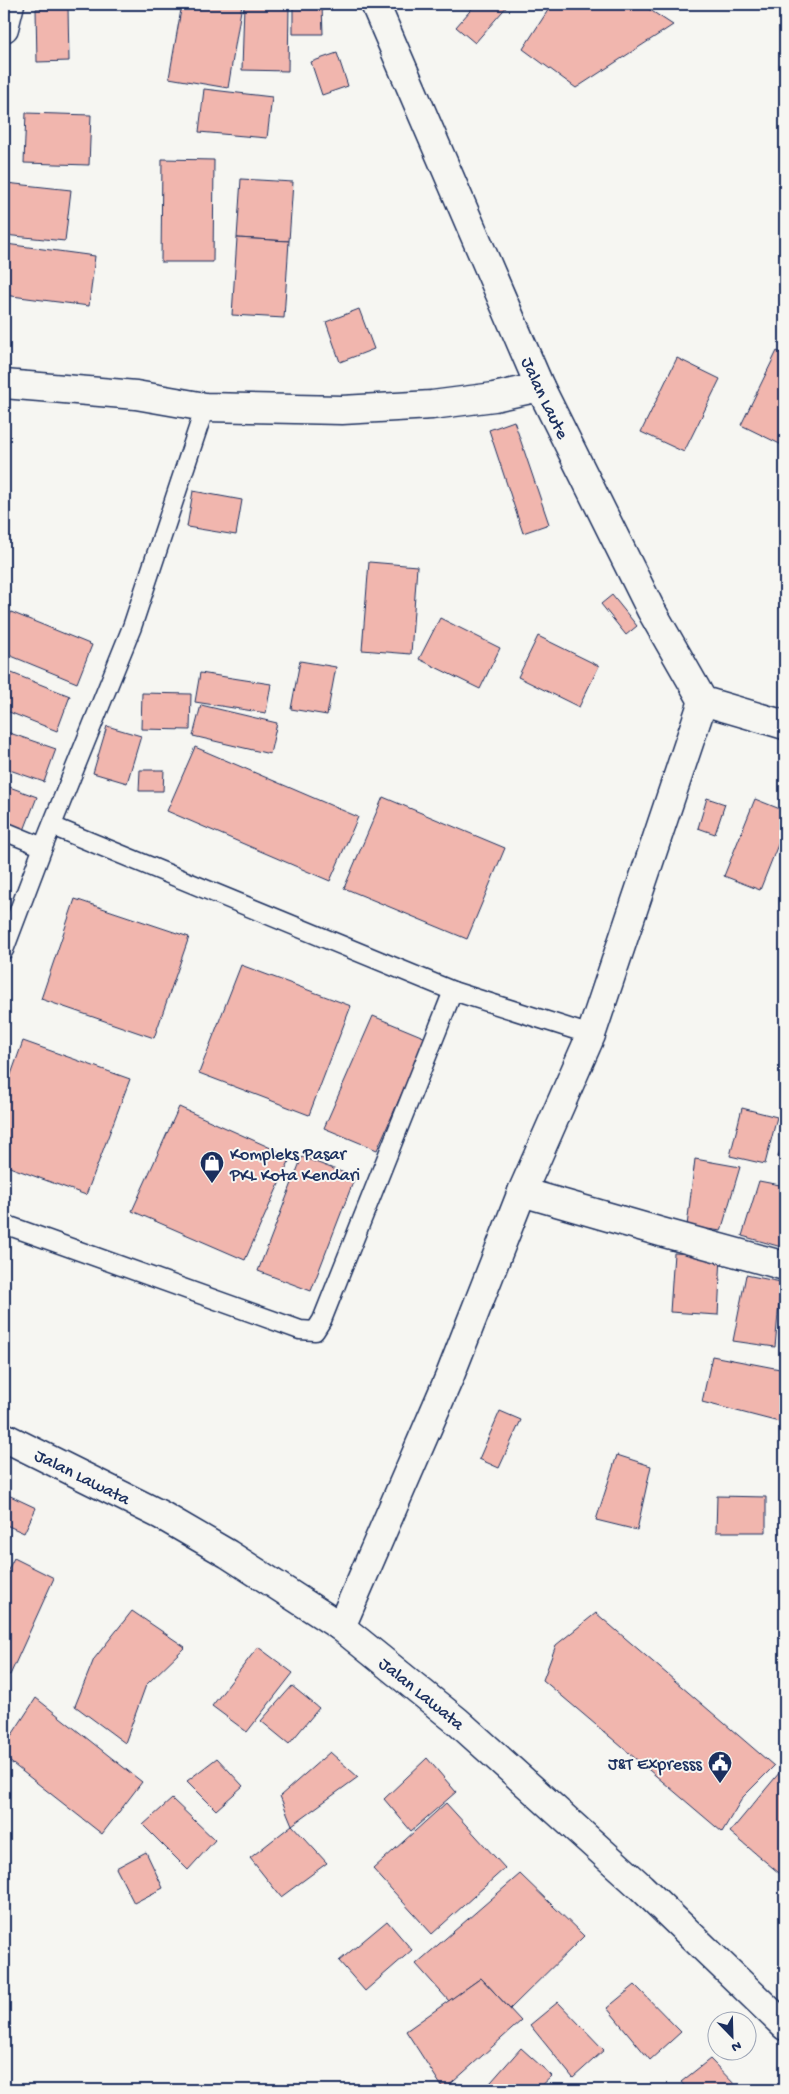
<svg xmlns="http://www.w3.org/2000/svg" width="789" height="2094" font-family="'Gochi Hand',sans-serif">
	<rect width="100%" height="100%" fill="#f6f6f2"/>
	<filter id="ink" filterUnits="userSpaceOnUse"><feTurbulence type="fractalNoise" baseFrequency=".02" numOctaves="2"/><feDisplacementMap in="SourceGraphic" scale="10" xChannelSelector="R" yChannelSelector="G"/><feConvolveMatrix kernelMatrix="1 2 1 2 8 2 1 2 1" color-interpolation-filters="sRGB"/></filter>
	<g filter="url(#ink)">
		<!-- building -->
		<g fill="#f1b6ae" stroke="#1b2f5e">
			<path d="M 182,4 L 242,4 L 228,88 L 169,78 Z"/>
			<path d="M 244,4 L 289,4 L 288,71 L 242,70 Z"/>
			<path d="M 476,4 L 509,4 L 475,43 L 456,27 Z"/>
			<path d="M 552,4 L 641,4 L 673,25 L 576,88 L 523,49 Z"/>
			<path d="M 322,6 L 323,34 L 293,34 L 293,7 Z"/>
			<path d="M 68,8 L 69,61 L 37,62 L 36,9 Z"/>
			<path d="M 337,53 L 348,86 L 322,95 L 311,62 Z"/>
			<path d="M 204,89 L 272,97 L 267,138 L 199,132 Z"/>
			<path d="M 26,113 L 91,115 L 89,165 L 24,163 Z"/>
			<path d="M 162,159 L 214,160 L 213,262 L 161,262 Z"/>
			<path d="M 241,179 L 293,182 L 289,241 L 237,238 Z"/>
			<path d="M 6,183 L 71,190 L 65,241 L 4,235 Z"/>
			<path d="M 237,238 L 289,241 L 284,318 L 232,315 Z"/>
			<path d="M 6,244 L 95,256 L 89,306 L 4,295 Z"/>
			<path d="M 359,309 L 374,349 L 340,362 L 326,322 Z"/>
			<path d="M 777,351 L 785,355 L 784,446 L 741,425 Z"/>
			<path d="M 677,358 L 720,379 L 684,452 L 641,432 Z"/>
			<path d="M 514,421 L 549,524 L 523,533 L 489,430 Z"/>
			<path d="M 193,491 L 242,500 L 236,535 L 187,527 Z"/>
			<path d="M 369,562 L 417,566 L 411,654 L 362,650 Z"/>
			<path d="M 612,595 L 637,626 L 626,635 L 601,604 Z"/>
			<path d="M 4,611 L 16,616 L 4,644 Z"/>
			<path d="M 11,612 L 92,645 L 77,683 L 4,653 L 4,631 Z"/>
			<path d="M 440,618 L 500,648 L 480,689 L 419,659 Z"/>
			<path d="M 538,636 L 599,666 L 579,707 L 518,677 Z"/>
			<path d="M 300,661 L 336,667 L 327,715 L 291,709 Z"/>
			<path d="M 4,670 L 70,696 L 57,731 L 4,710 Z"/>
			<path d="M 200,673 L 271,684 L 266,713 L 195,702 Z"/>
			<path d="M 142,693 L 191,694 L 190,730 L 141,729 Z"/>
			<path d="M 201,705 L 277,723 L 270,754 L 193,736 Z"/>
			<path d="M 107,726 L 141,736 L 127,783 L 93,773 Z"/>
			<path d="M 4,731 L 56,749 L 44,782 L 4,768 Z"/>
			<path d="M 195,747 L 358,817 L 330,881 L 167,811 Z"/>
			<path d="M 140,770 L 164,770 L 163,791 L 139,791 Z"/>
			<path d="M 4,785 L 37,797 L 23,833 L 4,825 Z"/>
			<path d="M 383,797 L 505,848 L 467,939 L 344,888 Z"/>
			<path d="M 707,798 L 725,804 L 715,834 L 698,828 Z"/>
			<path d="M 755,799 L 785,811 L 785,827 L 760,890 L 724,876 Z"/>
			<path d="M 75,899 L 189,937 L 154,1038 L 41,999 Z"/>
			<path d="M 241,965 L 351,1006 L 309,1115 L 199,1073 Z"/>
			<path d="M 373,1016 L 426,1038 L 377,1150 L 324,1128 Z"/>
			<path d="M 23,1041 L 130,1079 L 86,1195 L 4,1165 L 4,1094 Z"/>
			<path d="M 179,1107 L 291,1157 L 245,1260 L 132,1211 Z"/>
			<path d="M 742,1108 L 777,1117 L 765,1164 L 730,1156 Z"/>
			<path d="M 785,1133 L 785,1160 L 778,1157 Z"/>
			<path d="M 302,1157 L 355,1177 L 311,1291 L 258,1271 Z"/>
			<path d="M 695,1159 L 740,1167 L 721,1231 L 687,1226 Z"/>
			<path d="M 759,1181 L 785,1186 L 785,1248 L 742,1236 Z"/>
			<path d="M 674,1253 L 721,1255 L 718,1315 L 670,1312 Z"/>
			<path d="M 746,1275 L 781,1282 L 775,1347 L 733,1341 Z"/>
			<path d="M 712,1356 L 785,1370 L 785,1385 L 779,1422 L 702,1402 Z"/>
			<path d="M 500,1411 L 521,1420 L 499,1468 L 479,1459 Z"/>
			<path d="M 617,1455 L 651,1466 L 637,1530 L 596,1520 Z"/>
			<path d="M 4,1493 L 36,1508 L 24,1533 L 4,1524 Z"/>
			<path d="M 717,1496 L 766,1497 L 766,1532 L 716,1532 Z"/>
			<path d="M 14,1558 L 54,1578 L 10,1675 L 4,1673 L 4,1578 Z"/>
			<path d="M 132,1611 L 185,1647 L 146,1685 L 125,1743 L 75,1706 L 94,1659 Z"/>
			<path d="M 596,1613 L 774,1766 L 743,1797 L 722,1832 L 543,1680 L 556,1645 Z"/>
			<path d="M 258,1647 L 293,1673 L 247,1732 L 212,1706 Z"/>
			<path d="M 292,1686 L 319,1708 L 289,1744 L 261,1721 Z"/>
			<path d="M 36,1698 L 142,1782 L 102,1834 L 4,1757 L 4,1747 Z"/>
			<path d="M 330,1752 L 358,1777 L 292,1825 L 280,1796 Z"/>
			<path d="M 217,1758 L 243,1786 L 216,1810 L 187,1781 Z"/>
			<path d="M 427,1758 L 456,1792 L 411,1831 L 384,1799 Z"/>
			<path d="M 780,1772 L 785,1776 L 785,1878 L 730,1832 Z"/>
			<path d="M 172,1799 L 215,1840 L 188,1870 L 143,1825 Z"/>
			<path d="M 446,1803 L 505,1868 L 432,1934 L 373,1869 Z"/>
			<path d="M 292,1825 L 327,1863 L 281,1897 L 250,1858 Z"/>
			<path d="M 146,1852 L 163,1888 L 134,1903 L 116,1868 Z"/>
			<path d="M 520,1874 L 584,1936 L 510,2009 L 481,1978 L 449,2001 L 416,1964 Z"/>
			<path d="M 387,1921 L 412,1950 L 365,1991 L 339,1961 Z"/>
			<path d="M 481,1978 L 521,2021 L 444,2090 L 406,2031 Z"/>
			<path d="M 635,1985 L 681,2032 L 650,2060 L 607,2008 Z"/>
			<path d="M 558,2002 L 604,2050 L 573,2078 L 530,2025 Z"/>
			<path d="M 521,2048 L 552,2076 L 537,2090 L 484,2090 Z"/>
			<path d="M 710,2059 L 740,2090 L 688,2090 L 681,2082 Z"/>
		</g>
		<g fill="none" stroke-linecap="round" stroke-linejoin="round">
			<defs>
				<g id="service">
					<path d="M 52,826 L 453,991"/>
					<path d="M 4,831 L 43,847"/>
					<path d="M 4,950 L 43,847 L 132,627 L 205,407"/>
					<path d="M 4,1224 L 300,1330 L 315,1331 L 322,1320 L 453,991 L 591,1035"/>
				</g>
				<g id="minor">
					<path d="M 4,28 L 10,4"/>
					<path d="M 4,384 L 136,395 L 205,407 L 342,410 L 432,405 L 494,397 L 540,387"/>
					<path d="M 522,1192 L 661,1232 L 785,1266"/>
					<path d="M 341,1627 L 449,1378 L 522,1192 L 591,1035 L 703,701"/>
				</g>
				<g id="tertiary">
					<path id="s1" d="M 375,4 L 540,387 L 651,610 L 703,701 L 785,725"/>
					<path id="s2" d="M 4,1437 L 161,1515 L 228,1554 L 341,1627 L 457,1721 L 641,1887 L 785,2026"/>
				</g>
			</defs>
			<!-- service casing -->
			<use href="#service" stroke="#1b2f5e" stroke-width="21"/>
			<!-- minor casing -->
			<use href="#minor" stroke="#1b2f5e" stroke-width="31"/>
			<!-- tertiary casing -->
			<use href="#tertiary" stroke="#1b2f5e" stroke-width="31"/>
			<!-- service -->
			<use href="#service" stroke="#f6f6f2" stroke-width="18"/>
			<!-- minor -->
			<use href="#minor" stroke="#f6f6f2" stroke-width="28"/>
			<!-- tertiary -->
			<use href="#tertiary" stroke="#f6f6f2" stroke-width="28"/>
		</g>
	</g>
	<!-- icons -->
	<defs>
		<symbol id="shop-pin" viewBox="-11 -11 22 30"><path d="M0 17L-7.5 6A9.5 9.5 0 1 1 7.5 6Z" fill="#1b2f5e" stroke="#f6f6f2"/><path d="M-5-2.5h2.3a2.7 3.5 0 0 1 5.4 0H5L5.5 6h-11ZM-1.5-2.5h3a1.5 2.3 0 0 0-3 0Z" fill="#fff"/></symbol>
		<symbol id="civic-pin" viewBox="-11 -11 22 30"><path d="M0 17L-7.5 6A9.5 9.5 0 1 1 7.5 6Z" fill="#1b2f5e" stroke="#f6f6f2"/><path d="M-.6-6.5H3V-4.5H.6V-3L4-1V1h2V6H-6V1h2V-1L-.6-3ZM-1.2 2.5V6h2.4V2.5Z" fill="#fff"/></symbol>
	</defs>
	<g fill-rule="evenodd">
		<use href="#shop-pin" x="198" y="1149" width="28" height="38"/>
		<use href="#civic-pin" x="706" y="1749" width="28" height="38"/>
	</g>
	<g text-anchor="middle" stroke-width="4" stroke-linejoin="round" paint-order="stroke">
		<!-- street labels -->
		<g font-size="18" fill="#1b2f5e" stroke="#f6f6f2">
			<text dy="6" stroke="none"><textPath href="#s1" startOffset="429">Jalan Laute</textPath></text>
			<text dy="6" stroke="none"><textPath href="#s2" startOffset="88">Jalan Lawata</textPath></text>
			<text dy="6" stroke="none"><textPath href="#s2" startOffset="492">Jalan Lawata</textPath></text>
		</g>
		<!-- poi labels -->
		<g font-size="18" fill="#1b2f5e" stroke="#f6f6f2" text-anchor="start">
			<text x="230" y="1159">Kompleks Pasar<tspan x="230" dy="21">PKL Kota Kendari</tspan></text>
			<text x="702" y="1769" text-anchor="end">J&amp;T Expresss</text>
		</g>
	</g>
	<!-- margin -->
	<rect width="789" height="2094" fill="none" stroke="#f6f6f2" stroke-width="20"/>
	<rect x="10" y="10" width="769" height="2074" fill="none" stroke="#1b2f5e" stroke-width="2" filter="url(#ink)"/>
	<!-- north arrow -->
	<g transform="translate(732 2036) rotate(157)"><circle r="24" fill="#f6f6f2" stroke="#9ea6b7"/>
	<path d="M0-4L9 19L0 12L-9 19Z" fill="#1b2f5e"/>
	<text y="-8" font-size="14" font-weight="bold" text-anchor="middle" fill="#1b2f5e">N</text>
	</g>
</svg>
